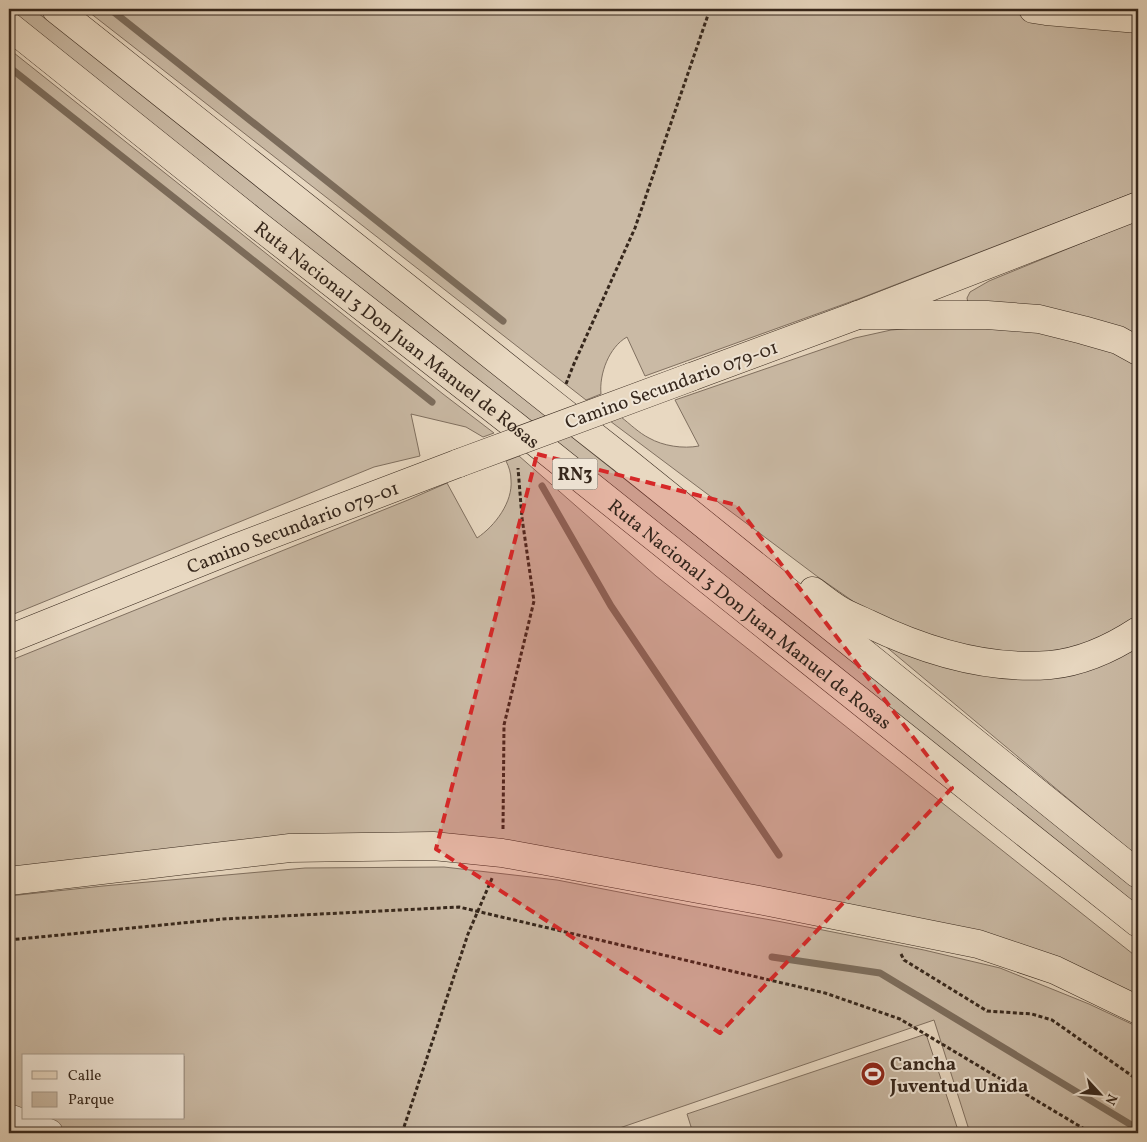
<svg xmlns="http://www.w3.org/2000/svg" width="1147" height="1142" font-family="Vollkorn,serif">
	<rect width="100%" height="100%" fill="#e8d8c1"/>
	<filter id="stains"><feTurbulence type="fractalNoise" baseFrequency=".004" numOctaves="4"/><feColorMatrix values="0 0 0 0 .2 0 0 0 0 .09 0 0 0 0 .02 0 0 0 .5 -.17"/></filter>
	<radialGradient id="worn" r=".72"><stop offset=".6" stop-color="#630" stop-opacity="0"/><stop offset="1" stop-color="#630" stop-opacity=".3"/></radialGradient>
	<!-- green -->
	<g fill="#cabaa5" stroke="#807060" fill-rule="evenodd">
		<path d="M 9,9 L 33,9 L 1138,887 L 1138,910 L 332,266 L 9,10 Z"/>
		<path d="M 85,9 L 976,9 L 1045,18 L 1138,28 L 1138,191 L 861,298 L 645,376 L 627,337 C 609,347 599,374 601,394 L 586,400 Z"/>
		<path d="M 9,49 L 443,394 L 494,433 L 483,437 L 466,427 L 411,414 L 420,456 L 374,467 L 9,616 Z"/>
		<path d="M 1138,220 L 1138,337 L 968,303 L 967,298 L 970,292 L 989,281 Z"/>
		<path d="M 926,327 L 1028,329 L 1113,350 L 1138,362 L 1138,618 L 1075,650 L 1025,654 L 970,649 L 873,615 L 818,577 L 610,421 L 621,417 C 630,424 639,433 649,438 C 663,446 683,449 699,446 L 675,400 L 855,338 L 891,330 Z"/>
		<path d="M 519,456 L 656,576 L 1138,958 L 1138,997 L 1057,963 L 486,844 L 9,869 L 9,661 L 408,500 L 447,483 L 477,538 C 495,526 513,502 511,480 C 511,473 509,467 506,461 Z"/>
		<path d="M 1138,643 L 1138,857 L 884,645 L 940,663 Z"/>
		<path d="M 444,867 L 557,880 L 691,906 L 777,921 L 924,950 L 1000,968 L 1089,1004 L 1138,1027 L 1138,1133 L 970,1133 L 934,1020 L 605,1133 L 9,1133 L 9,896 L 103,886 L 305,868 ZM 24,1056 L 184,1056 L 184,1118 L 24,1118 Z"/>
		<path d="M 926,1034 L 959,1133 L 693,1133 L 687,1114 Z"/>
	</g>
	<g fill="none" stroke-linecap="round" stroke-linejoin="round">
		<!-- stream -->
		<g stroke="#7c6d5d" stroke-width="7">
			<path d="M 110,9 L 503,321"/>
			<path d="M 9,67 L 432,402"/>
			<path d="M 542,486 L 611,606 L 779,855"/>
			<path d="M 772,957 L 880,973 L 1138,1129"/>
		</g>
		<defs>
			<path id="minor" d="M 9,1118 L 49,1133"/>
			<g id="major">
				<path d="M 691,377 L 858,315 L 1138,206"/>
				<path id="s1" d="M 9,639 L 233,549 L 459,463"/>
			</g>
			<g id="highway">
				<path d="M 56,9 L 558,408 L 623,459 L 1138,874"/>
				<path d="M 1033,9 L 1046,11 L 1138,19"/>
				<path id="s2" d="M 9,26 L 255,223 L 514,425 L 1138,923"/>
				<path d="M 858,315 L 987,315 L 1039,319 L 1083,330 L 1118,340 L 1138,351"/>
				<path d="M 813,591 C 822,598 831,605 841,611 C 850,616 860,620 869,624 C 925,651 987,670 1050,665 C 1082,662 1112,648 1138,631"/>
				<path d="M 9,881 L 290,848 L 433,846 L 502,853 L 769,902 L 978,944 L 1055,970 L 1138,1010"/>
			</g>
		</defs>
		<!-- minor casing -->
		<use href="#minor" stroke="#625345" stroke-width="29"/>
		<!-- major casing -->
		<use href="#major" stroke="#36271c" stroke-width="29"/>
		<!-- highway casing -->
		<use href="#highway" stroke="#36271c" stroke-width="29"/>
		<!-- path -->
		<g stroke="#36271c" stroke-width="3" stroke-dasharray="4 2.5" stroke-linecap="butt">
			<path d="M 566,384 L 573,366 L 635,228 L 710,9"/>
			<path d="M 503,829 L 504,725 L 534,601 L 522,518 L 518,468"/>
			<path d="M 9,940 L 223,919 L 459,907 L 825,993 L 900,1019 L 1091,1133"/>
			<path d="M 901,954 L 904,960 L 987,1011 L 1032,1014 L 1052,1020 L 1138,1080"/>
			<path d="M 402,1133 L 468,934 L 493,876"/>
		</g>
		<!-- minor -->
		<use href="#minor" stroke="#f0e6d7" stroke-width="28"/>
		<!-- major -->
		<use href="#major" stroke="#e8d8c1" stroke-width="28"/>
		<!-- highway -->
		<use href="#highway" stroke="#e8d8c1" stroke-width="28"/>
		<defs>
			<path id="major-bridge" d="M 459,463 L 691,377"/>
		</defs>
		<!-- major-bridge casing -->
		<use href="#major-bridge" stroke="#36271c" stroke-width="29" stroke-linecap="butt"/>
		<!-- major-bridge -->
		<use href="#major-bridge" stroke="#e8d8c1" stroke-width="28"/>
	</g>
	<!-- marked area -->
	<path fill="#d62828" fill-opacity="0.2" stroke="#d62828" stroke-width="4" stroke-dasharray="10 6" stroke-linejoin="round" d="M 537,454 L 736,505 L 952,788 L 720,1033 L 436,849 Z"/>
	<!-- icons -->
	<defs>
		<symbol id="stadium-disc" viewBox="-11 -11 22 22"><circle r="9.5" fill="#8f2418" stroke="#f0e6d7"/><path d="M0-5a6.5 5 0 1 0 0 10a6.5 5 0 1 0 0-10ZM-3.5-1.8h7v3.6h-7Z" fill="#fff"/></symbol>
	</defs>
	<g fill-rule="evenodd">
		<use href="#stadium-disc" x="859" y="1060" width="28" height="28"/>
	</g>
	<g text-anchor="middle" stroke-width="4" stroke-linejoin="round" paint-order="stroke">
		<!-- shield labels -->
		<rect fill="#f0e6d7" stroke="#6e6054" stroke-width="1" x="552.5" y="458.5" width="45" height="31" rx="4"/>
		<g font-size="18" font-weight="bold" fill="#36271c">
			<text x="575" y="480">RN3</text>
		</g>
		<!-- street labels -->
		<g font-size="19" fill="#36271c" stroke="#f0e6d7">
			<text dy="7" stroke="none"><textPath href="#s2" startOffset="496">Ruta Nacional 3 Don Juan Manuel de Rosas</textPath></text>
			<text transform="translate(671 384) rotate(-20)" y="7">Camino Secundario 079-01</text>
			<text dy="7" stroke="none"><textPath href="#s1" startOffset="305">Camino Secundario 079-01</textPath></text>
			<text dy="7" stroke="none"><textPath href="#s2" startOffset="946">Ruta Nacional 3 Don Juan Manuel de Rosas</textPath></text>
		</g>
		<!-- poi labels -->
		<g font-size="19" font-weight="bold" fill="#36271c" stroke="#f0e6d7" text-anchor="start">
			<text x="890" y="1070">Cancha<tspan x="890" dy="22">Juventud Unida</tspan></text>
		</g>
	</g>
	<!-- margin -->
	<rect width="1147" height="1142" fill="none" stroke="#e8d8c1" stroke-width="30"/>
	<rect x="10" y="10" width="1127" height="1122" fill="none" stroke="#36271c" stroke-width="2.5"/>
	<rect x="15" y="15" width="1117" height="1112" fill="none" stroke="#36271c"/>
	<!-- legend -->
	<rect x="22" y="1054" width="162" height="65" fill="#f0e6d7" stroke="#a69a8c"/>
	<rect x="32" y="1071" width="25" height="8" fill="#e8d8c1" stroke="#a69a8c"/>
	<text x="68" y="1080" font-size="15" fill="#36271c">Calle</text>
	<rect x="32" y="1092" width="25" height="15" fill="#cabaa5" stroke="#a69a8c"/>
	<text x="68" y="1104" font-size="15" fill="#36271c">Parque</text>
	<!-- north arrow -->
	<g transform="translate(1100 1094) rotate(116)" stroke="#f0e6d7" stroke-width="4" paint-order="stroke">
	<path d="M0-4L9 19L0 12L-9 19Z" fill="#36271c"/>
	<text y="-8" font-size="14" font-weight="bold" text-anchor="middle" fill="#36271c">N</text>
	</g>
	<rect width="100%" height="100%" filter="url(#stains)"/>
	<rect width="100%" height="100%" fill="url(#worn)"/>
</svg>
